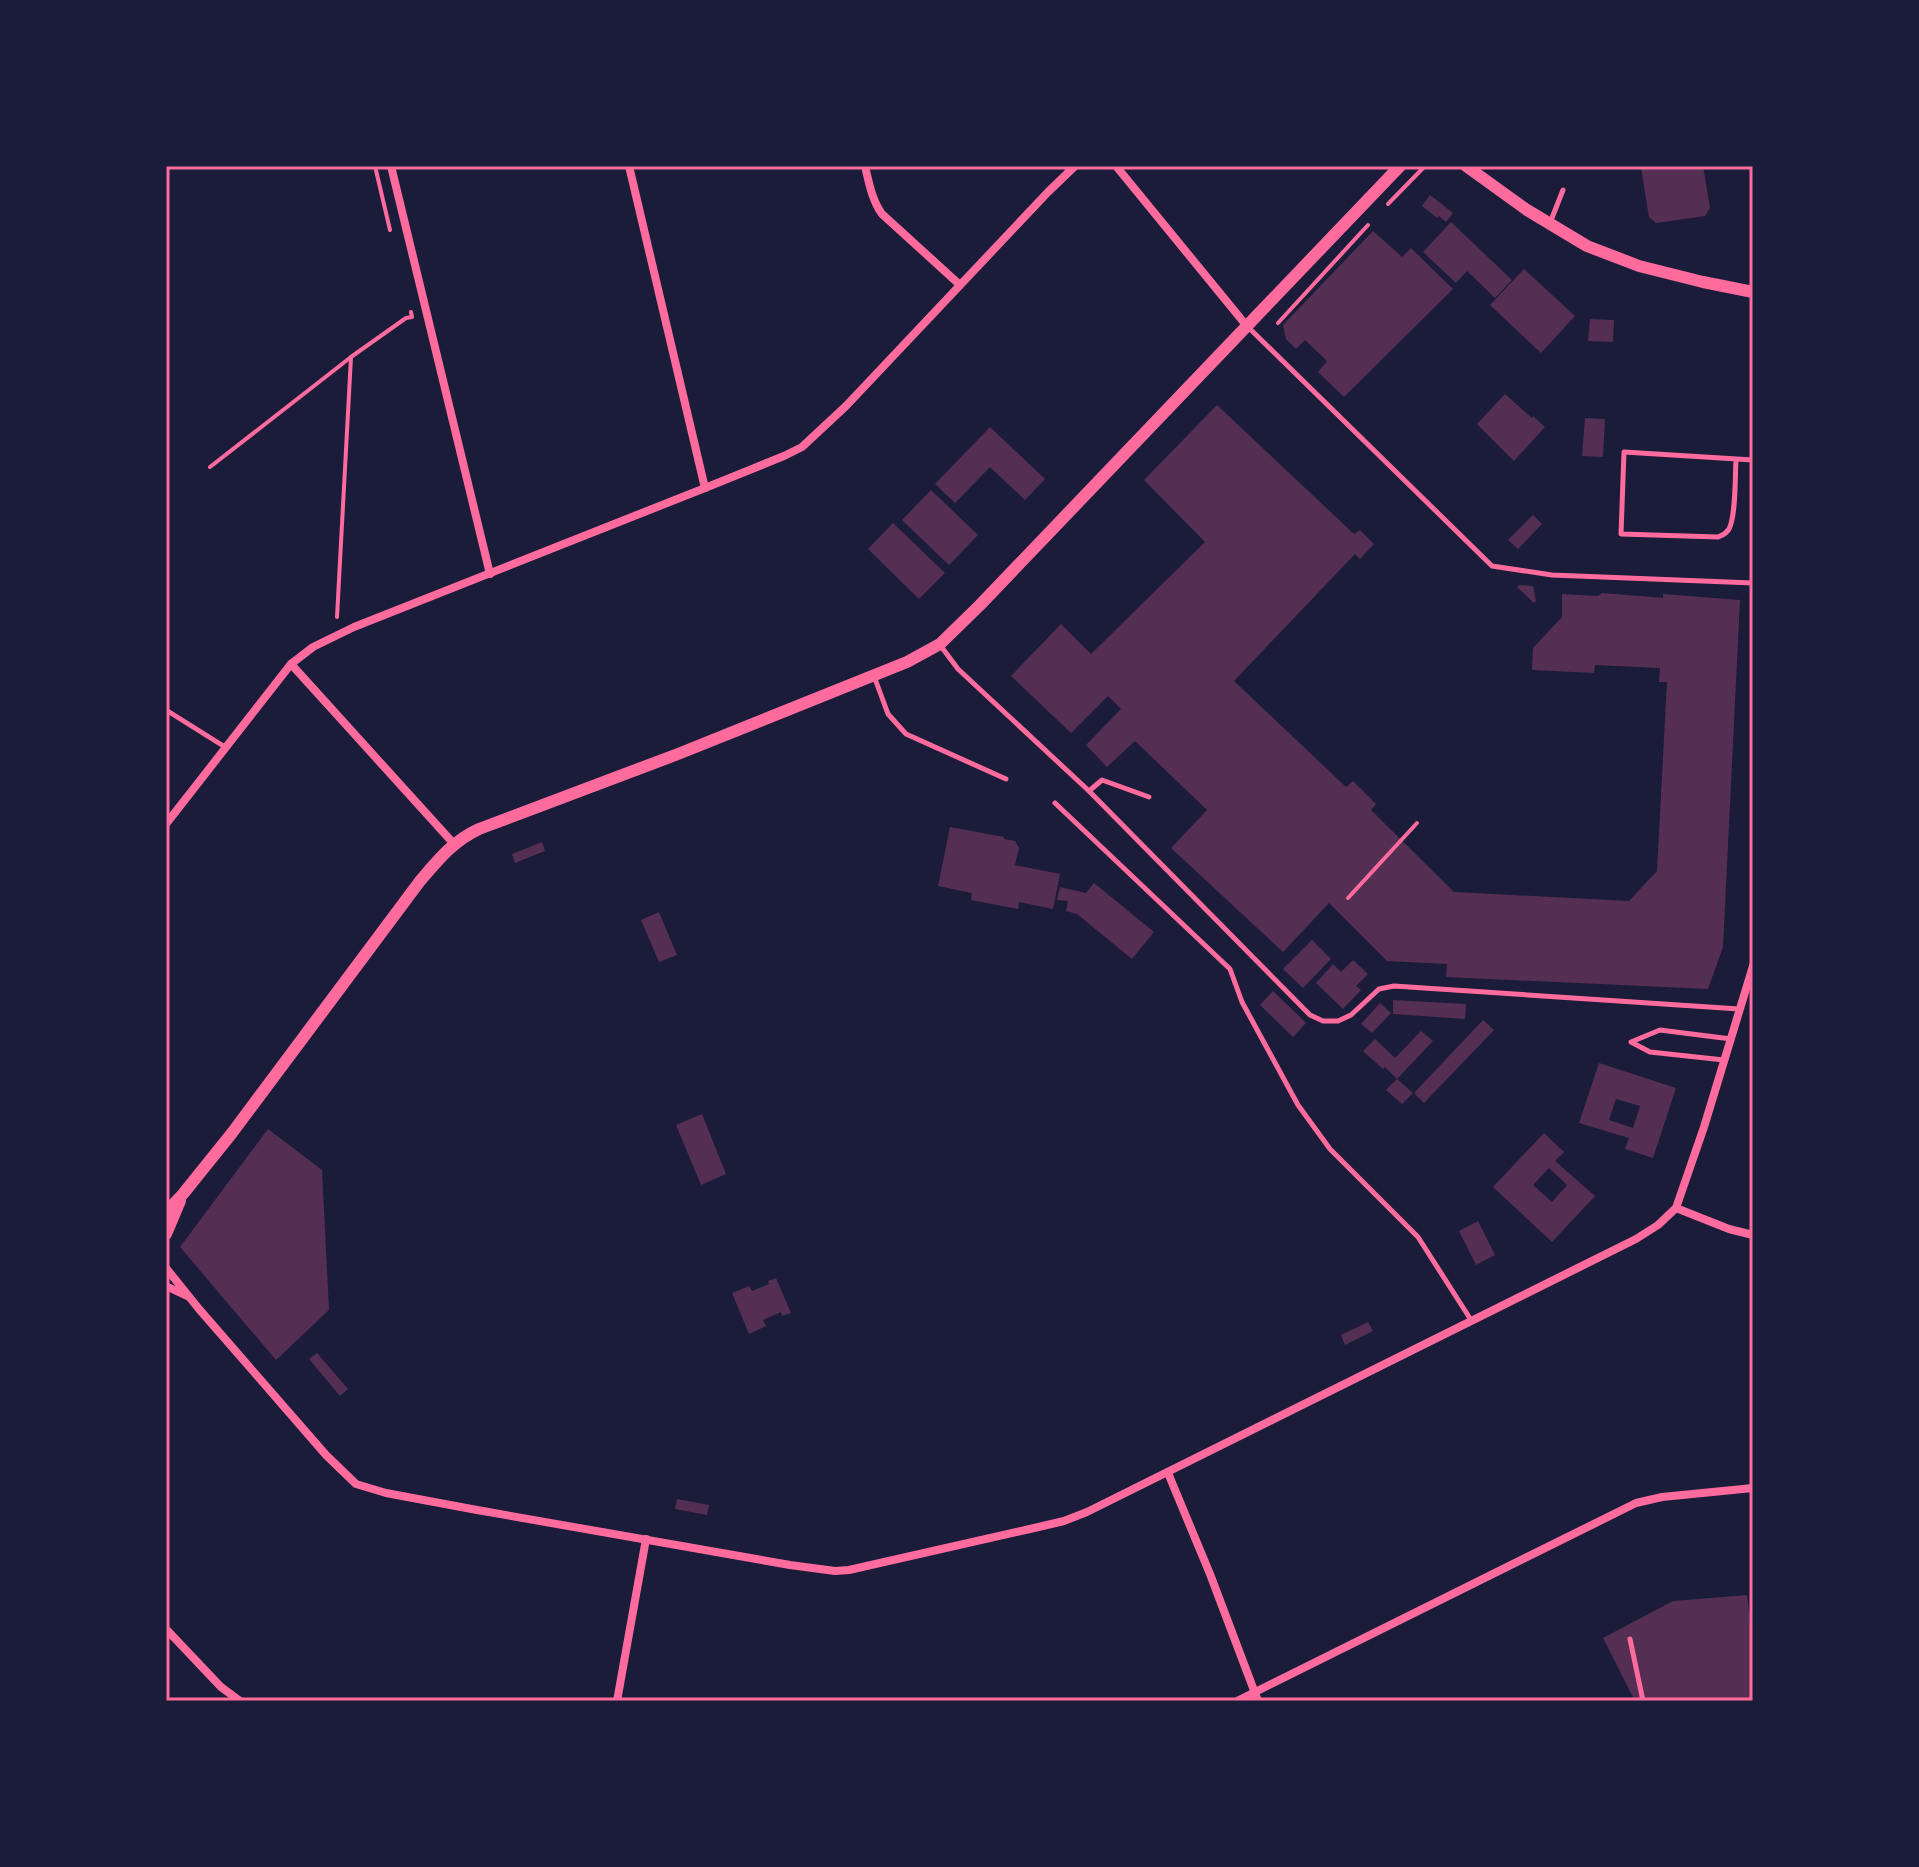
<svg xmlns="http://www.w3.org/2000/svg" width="1919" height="1867" font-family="'PT Sans',sans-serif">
	<rect width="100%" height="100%" fill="#1b1b3a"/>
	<!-- building -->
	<g fill="#542f53" fill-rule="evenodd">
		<path d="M 1643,166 L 1703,166 L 1710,208 L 1705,216 L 1656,223 L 1649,217 L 1641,168 Z"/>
		<path d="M 1430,195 L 1453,213 L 1446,222 L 1439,216 L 1437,218 L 1422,206 Z"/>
		<path d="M 1451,222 L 1512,280 L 1495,298 L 1467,271 L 1456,283 L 1423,252 Z"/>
		<path d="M 1373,231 L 1402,257 L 1411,248 L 1453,289 L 1344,397 L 1318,372 L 1327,361 L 1305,340 L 1296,349 L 1286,339 L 1283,325 Z"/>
		<path d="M 1524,269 L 1575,316 L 1541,353 L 1490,305 Z"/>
		<path d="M 1590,319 L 1614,320 L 1613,342 L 1588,341 Z"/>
		<path d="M 1505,394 L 1532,418 L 1533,416 L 1545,427 L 1514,461 L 1477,424 Z"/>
		<path d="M 1217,405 L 1354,534 L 1360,530 L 1374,544 L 1360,559 L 1355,554 L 1234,681 L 1346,787 L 1353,781 L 1376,804 L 1371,810 L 1454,892 L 1629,901 L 1657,871 L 1667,682 L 1659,682 L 1660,668 L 1595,665 L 1594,673 L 1532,670 L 1533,648 L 1562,617 L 1562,594 L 1598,596 L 1602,593 L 1663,598 L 1663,594 L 1740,600 L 1723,947 L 1708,989 L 1446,977 L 1447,964 L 1387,961 L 1329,903 L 1283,952 L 1171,848 L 1207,810 L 1135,741 L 1107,767 L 1086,745 L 1121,709 L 1108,696 L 1071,733 L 1011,676 L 1061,624 L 1091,654 L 1205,542 L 1144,480 Z"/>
		<path d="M 1585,418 L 1605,419 L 1603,457 L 1582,456 Z"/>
		<path d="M 990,427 L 1045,479 L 1025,500 L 990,467 L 955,503 L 935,484 Z"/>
		<path d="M 931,490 L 978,535 L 949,565 L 902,520 Z"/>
		<path d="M 1533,515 L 1542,524 L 1518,549 L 1508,540 Z"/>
		<path d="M 893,523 L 945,573 L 919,599 L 868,549 Z"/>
		<path d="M 1519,585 L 1533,586 L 1536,601 L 1534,603 L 1517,587 Z"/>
		<path d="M 950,827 L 1004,837 L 1004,839 L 1015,841 L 1019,848 L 1015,865 L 1060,874 L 1053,909 L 1019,902 L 1018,909 L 971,900 L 972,893 L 938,886 Z"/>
		<path d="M 542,842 L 545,851 L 515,863 L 512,854 Z"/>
		<path d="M 1094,883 L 1154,932 L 1132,959 L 1077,914 L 1066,911 L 1068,901 L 1057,900 L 1060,887 L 1086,893 Z"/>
		<path d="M 659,912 L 677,955 L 659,962 L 641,920 Z"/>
		<path d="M 1312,940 L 1331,959 L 1303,988 L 1283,969 Z"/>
		<path d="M 1353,960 L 1368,974 L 1356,986 L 1361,990 L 1343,1009 L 1316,983 L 1333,964 L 1341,972 Z"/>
		<path d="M 1273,991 L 1306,1023 L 1293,1037 L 1260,1005 Z"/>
		<path d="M 1393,1000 L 1466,1004 L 1465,1019 L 1393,1014 Z"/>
		<path d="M 1380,1003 L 1391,1013 L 1372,1033 L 1361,1024 Z"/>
		<path d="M 1483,1020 L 1494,1030 L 1424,1103 L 1414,1093 Z"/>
		<path d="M 1421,1031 L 1433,1041 L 1397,1079 L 1385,1067 L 1383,1069 L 1363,1051 L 1375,1039 L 1395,1058 Z"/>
		<path d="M 1599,1063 L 1676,1088 L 1653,1158 L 1625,1149 L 1629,1138 L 1579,1123 ZM 1616,1099 L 1640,1106 L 1633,1128 L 1609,1120 Z"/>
		<path d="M 1397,1079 L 1413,1093 L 1402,1104 L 1386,1090 Z"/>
		<path d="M 702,1114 L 726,1174 L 701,1185 L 676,1125 Z"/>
		<path d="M 268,1129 L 322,1170 L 329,1310 L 276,1360 L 180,1247 Z"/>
		<path d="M 1544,1133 L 1564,1152 L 1555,1161 L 1595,1196 L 1552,1242 L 1493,1187 ZM 1549,1168 L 1567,1185 L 1552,1202 L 1533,1185 Z"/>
		<path d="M 1478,1221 L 1495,1255 L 1476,1265 L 1459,1231 Z"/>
		<path d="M 776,1278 L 791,1313 L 782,1316 L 781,1312 L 763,1320 L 766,1326 L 749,1334 L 732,1293 L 749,1286 L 752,1291 L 769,1284 L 768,1281 Z"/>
		<path d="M 1368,1322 L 1373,1331 L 1345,1345 L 1341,1335 Z"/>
		<path d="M 317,1353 L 348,1389 L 340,1396 L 309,1359 Z"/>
		<path d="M 677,1499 L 709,1505 L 707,1515 L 675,1509 Z"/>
		<path d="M 1747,1595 L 1753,1645 L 1753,1701 L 1635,1701 L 1603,1638 L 1673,1601 Z"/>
	</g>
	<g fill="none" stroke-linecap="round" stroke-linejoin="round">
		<!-- path -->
		<g stroke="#ff6b9d" stroke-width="4">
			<path d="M 375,166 L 390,230"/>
			<path d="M 1388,204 L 1425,166"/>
			<path d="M 1278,323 L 1368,225"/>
			<path d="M 210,467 L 351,357 L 406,318 L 412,317 L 411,312"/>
			<path d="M 337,617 L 351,357"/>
			<path d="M 1348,898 L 1417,823"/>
		</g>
		<!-- service -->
		<g stroke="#ff6b9d" stroke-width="5">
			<path d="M 1550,223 L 1563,190"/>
			<path d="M 1247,326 L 1492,566 L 1552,575 L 1753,583"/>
			<path d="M 1736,459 C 1735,476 1736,516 1729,529 C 1725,535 1724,534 1718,537 L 1621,534 L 1624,452 L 1753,460"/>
			<path d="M 940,645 L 958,669 L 1089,791 L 1102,780 L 1149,797"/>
			<path d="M 874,676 L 888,714 L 906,734 L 1006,779"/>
			<path d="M 166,710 L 225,747"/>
			<path d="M 1089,791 L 1310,1015 L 1323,1021 L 1338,1021 L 1351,1015 L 1379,989 L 1394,986 L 1739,1009"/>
			<path d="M 1055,803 L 1230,969 L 1242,1002 L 1298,1105 L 1330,1149 L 1418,1237 L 1471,1320"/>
			<path d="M 1724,1060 L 1650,1052 L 1631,1042 L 1660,1030 L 1731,1039"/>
			<path d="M 1630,1639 L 1643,1701"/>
		</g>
		<!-- minor -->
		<g stroke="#ff6b9d" stroke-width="8">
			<path d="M 391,166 L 490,574"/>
			<path d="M 629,166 L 705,488"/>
			<path d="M 865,166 C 869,183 872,200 882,214 L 960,285"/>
			<path d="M 1116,166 L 1246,325"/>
			<path d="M 291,664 L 454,844"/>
			<path d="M 166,824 L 291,664 L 313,647 L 354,627 L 705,488 L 784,456 L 802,447 L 846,406 L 1048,192 L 1075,166"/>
			<path d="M 1676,1208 L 1729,1229 L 1753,1235"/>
			<path d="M 166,1268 L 199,1309 L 326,1455 L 356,1484 L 386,1493 L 477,1510 L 790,1565 L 835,1571 L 849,1570 L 1030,1529 L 1064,1521 L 1087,1512 L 1636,1239 L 1658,1225 L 1676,1208 L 1704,1127 L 1753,966"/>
			<path d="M 166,1286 L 187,1296"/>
			<path d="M 1168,1473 L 1210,1574 L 1258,1701"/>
			<path d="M 166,1629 L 221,1687 L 240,1701"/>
			<path d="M 617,1701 L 646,1539"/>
			<path d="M 1237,1701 L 1636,1503 L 1662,1497 L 1753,1488"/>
		</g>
		<!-- tertiary -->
		<g stroke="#ff6b9d" stroke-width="12">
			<path d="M 1466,166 L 1527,210 L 1587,246 L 1639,266 L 1703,282 L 1753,292"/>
			<path d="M 166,1212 L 183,1194 L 232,1133 L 420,881 C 438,860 453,841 479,829 L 678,754 L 907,662 L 940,644 L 980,605 L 1400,166"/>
			<path d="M 166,1234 L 180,1201"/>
		</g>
	</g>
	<!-- border -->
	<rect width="1919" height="1867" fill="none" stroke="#1b1b3a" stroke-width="336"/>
	<rect x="168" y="168" width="1583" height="1531" fill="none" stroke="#ff6b9d" stroke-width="3"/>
</svg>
